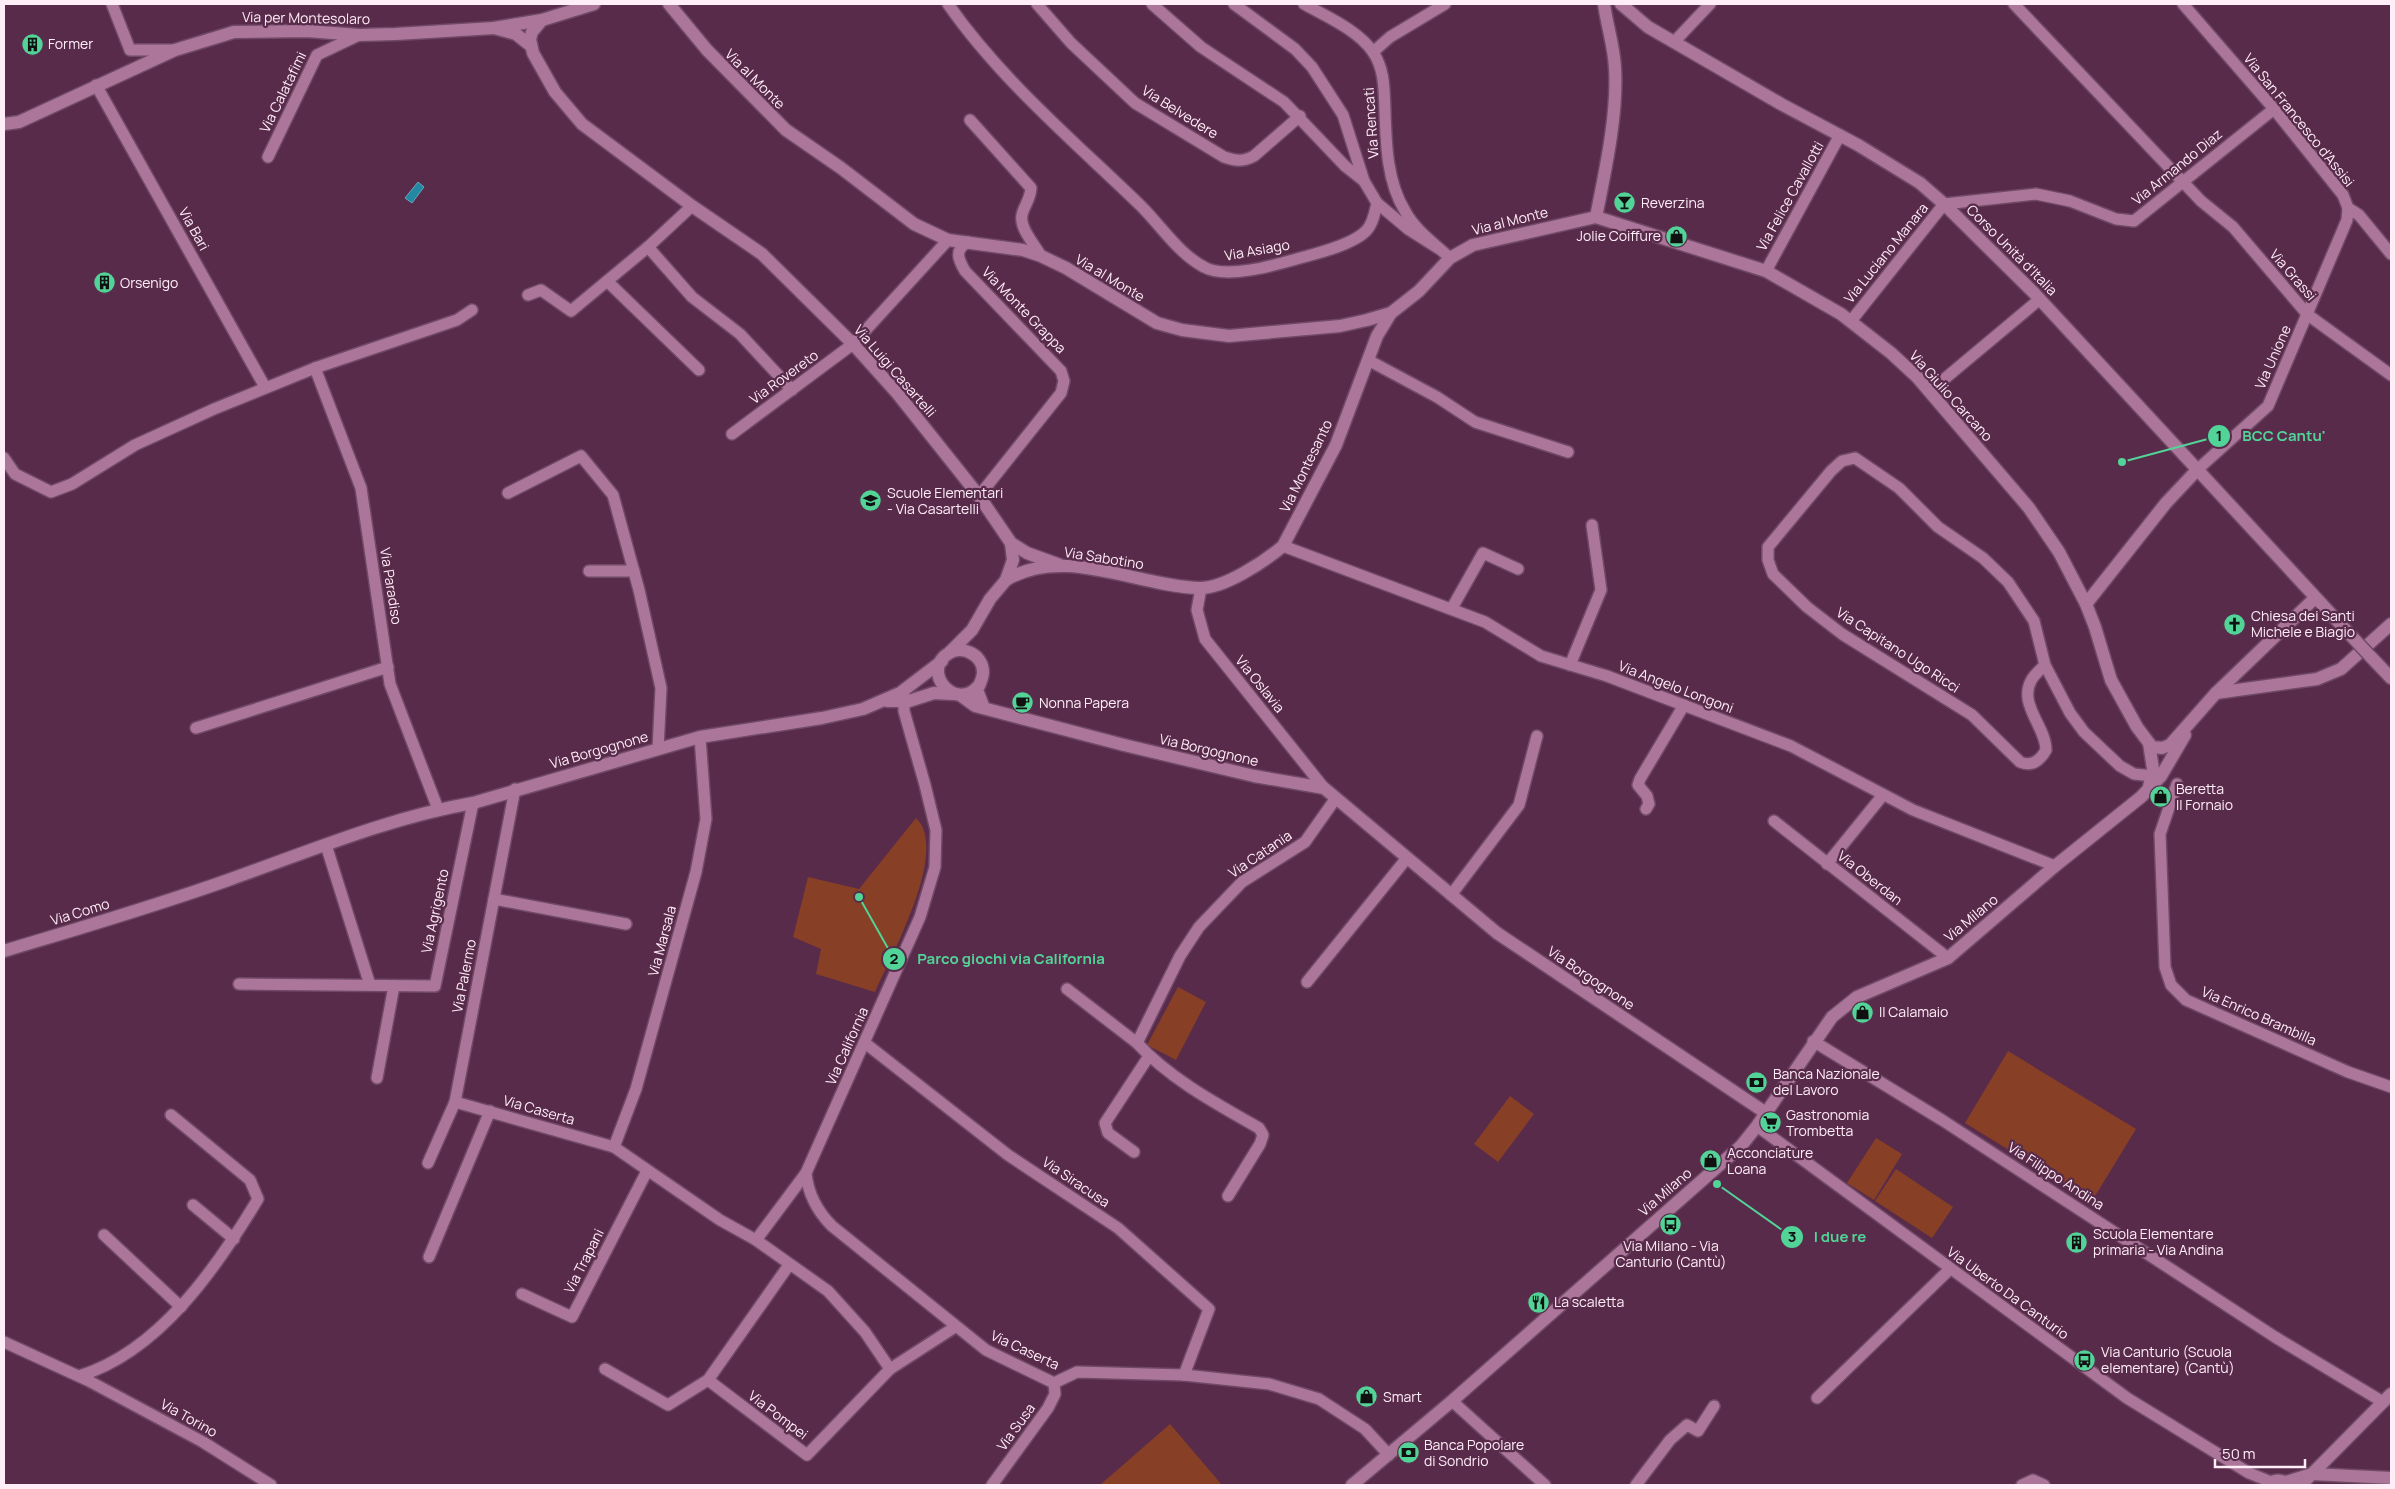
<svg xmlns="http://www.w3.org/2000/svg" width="2395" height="1489" font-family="Manrope,sans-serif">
	<rect width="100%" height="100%" fill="#592b4b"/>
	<!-- green -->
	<g fill="#873f25">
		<path d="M 916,818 C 950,850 891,956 875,992 L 816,974 L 821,949 L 793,937 L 808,877 L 859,889 Z"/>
		<path d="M 1178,987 L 1206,1002 L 1176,1060 L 1147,1045 Z"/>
		<path d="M 2008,1051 L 2136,1129 L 2092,1201 L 1965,1123 Z"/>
		<path d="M 1510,1096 L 1534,1114 L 1498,1162 L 1474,1144 Z"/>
		<path d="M 1876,1138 L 1902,1154 L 1874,1200 L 1847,1183 Z"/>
		<path d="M 1896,1169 L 1953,1207 L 1932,1238 L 1875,1201 Z"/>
		<path d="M 1170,1424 L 1222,1485 L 1100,1485 Z"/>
	</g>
	<!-- water -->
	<path fill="#2388a2" stroke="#65a6bc" d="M 418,182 L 424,187 L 412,203 L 405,198 Z"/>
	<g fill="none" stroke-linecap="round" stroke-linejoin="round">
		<defs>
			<g id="minor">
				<path d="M 112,4 L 130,50 L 175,50"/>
				<path d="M 948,4 C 1001,80 1075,142 1141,206 C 1161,226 1179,254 1204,267 C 1229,281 1285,262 1311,255 C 1326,251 1355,242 1366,231 C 1373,224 1375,212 1377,203"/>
				<path d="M 1037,4 L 1071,43 L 1135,103 L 1224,157 C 1236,161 1243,162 1254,156 L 1300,116"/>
				<path d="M 1152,4 L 1201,47 L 1284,102 L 1345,166 L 1364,181"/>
				<path d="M 1234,4 L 1295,49 L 1312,67 L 1343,115 L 1364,181 L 1377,203 L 1408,229 L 1438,248"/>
				<path d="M 1304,4 C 1327,17 1358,30 1373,52 C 1385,70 1384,90 1385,111 C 1386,144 1387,182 1405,211 C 1415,230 1435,244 1450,258"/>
				<path d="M 2014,4 L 2201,201 L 2233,227 L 2308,315 L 2391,375"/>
				<path d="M 2183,4 L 2274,109 L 2343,195 L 2348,208 L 2359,215 L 2391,254"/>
				<path d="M 1674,42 L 1710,4"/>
				<path d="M 1373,52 L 1390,37 L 1445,4"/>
				<path d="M 96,85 L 265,387"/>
				<path d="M 970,120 L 1031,188 C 1030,201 1024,205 1022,215 C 1019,228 1035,245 1041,256"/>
				<path d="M 268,157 L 317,55 L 359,35"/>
				<path d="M 968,242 C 954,250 958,259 965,271 L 1061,371 L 1064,381 L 1061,393 L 979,496"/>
				<path d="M 648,247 L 692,297 L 740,334 L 792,390"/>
				<path d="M 1766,271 L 1840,135"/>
				<path d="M 607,281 L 699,370"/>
				<path d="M 528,295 L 541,290 L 571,311 L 648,247 L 692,206"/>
				<path d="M 1851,321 L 1944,204 L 2036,194 L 2070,201 L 2116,219 L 2134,221 L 2274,109"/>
				<path d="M 1368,360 L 1437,397 L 1475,422 L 1568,452"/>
				<path d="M 315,368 L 361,488 L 390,684 L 438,809"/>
				<path d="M 1930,391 L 2040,299"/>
				<path d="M 732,434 L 853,344 L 948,240"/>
				<path d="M 4,458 L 15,474 L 51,492 L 72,484 L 135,445 L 214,409 L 315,368 L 457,320 L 472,310"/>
				<path d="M 2198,469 L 2268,406 L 2347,220 L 2348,208"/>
				<path d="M 508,493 L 581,456 L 613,495 L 639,590 L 661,688 L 658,749"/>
				<path d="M 1283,546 L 1485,622 L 1541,656 L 1607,676 L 1791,746 L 1913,810 L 2055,866"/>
				<path d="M 589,571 L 634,571"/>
				<path d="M 1201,588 L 1197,610 L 1205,639 L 1324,788"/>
				<path d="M 1452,608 L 1483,553 L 1518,569"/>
				<path d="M 1570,665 L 1601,590 L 1592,525"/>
				<path d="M 2045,665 C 2041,669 2035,674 2032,679 C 2017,704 2046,726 2046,750 C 2040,761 2031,767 2020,762 L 1972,715 L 1842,634 L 1807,607 L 1773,574 L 1768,560 L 1768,547 L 1831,471 L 1842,461 L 1855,458 L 1899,488 L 1938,527 L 1983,558 L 2008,582 L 2034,621 L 2045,665 L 2070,713 L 2084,732 L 2120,766 L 2134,774 L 2153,776"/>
				<path d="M 904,694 L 904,711 L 925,785 L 936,830 L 935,867 L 920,917 L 806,1173 C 808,1194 817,1211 832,1226 L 986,1350 L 1054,1383"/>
				<path d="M 196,728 L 388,667"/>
				<path d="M 2177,784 L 2160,834 L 2165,967 L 2171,985 L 2186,1000 L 2348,1072 L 2391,1087"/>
				<path d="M 1646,809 L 1649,804 L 1647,796 L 1638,785 L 1640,779 L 1684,705"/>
				<path d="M 1774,821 L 1948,958"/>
				<path d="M 326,845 L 370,985"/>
				<path d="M 1827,864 L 1883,795"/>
				<path d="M 1451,895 L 1519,805 L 1537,736"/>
				<path d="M 494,899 L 626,924"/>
				<path d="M 1307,982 L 1407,858"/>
				<path d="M 239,984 L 435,986 L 473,803"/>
				<path d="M 1067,989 L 1137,1043 L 1180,956 L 1199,927 L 1242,882 L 1305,842 L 1336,798"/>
				<path d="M 1813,1041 L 1942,1120 L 2275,1337 L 2383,1402"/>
				<path d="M 865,1043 L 1008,1155 L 1118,1228 L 1209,1309 L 1184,1375"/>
				<path d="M 1137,1043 C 1170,1079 1217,1104 1259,1128 L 1263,1135 L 1260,1144 L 1228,1196"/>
				<path d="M 377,1078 L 394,986"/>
				<path d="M 455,1102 L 614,1147 L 720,1220 L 756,1240 L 828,1291 L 865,1332 L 890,1369"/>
				<path d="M 1757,1126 L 2127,1398 L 2249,1473 L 2271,1482"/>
				<path d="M 614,1147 L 636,1089 L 696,872 L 706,819 L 700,737"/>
				<path d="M 1134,1152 L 1108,1133 L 1105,1123 L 1149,1056"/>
				<path d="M 428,1163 L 455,1102 L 515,789"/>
				<path d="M 193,1205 L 234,1239"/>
				<path d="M 104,1235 L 181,1307"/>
				<path d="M 756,1240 L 806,1173"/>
				<path d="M 429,1257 L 490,1111"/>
				<path d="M 522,1294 L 572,1317 L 647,1171"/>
				<path d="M 4,1342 L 89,1381 L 203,1442 L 271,1485"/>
				<path d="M 605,1369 L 668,1405 L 708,1380 L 789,1265"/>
				<path d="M 79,1376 C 159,1352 217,1267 258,1199 L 250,1180 L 171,1115"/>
				<path d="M 708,1380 L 807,1455 L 890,1369 L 955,1327"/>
				<path d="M 1054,1383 L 1077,1372 L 1184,1375 L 1269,1384 L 1319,1399 L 1365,1429 L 1389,1455"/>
				<path d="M 1817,1398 L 1950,1269"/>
				<path d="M 1452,1401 L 1545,1485"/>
				<path d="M 992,1485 L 1048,1408 L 1055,1394 L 1054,1383"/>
				<path d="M 1636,1485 L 1670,1440 L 1687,1425 L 1698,1431 L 1714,1406"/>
				<path d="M 2022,1485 L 2033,1480 L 2044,1485"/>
			</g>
			<g id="tertiary">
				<path d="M 542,20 L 532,32 L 530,39 L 533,53 L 555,92 L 582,124 L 692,206 L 762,254 L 853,344 L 897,393 L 979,496 L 1011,543 L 1027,553 L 1060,565"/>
				<path d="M 494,28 L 516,34 L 531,46"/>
				<path d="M 1006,580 C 1064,545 1136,586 1199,588 C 1224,589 1265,561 1283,546 L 1336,445 L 1377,336 L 1391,313"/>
				<path d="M 950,652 L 972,630 L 990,599 L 1006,580 L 1013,560 L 1011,543"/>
				<path d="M 980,684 C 957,715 919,671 949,653 C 963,645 983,655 983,672 C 983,678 980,684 977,690 L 984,708"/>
				<path d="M 960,695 L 975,706 L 1124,745 L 1254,776 L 1324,788 L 1497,933 L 1766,1113"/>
				<path d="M 887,701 L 909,701 L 934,693 L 953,694"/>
				<path d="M 4,951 C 80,928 156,906 231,879 C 310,851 391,817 473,803 L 700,737 L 822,718 L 863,709 L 900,693 L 942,661"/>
				<path d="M 2286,1482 L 2312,1474 L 2391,1478"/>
				<path d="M 2268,1485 C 2274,1479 2282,1479 2289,1485"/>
				<path d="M 2301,1485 L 2391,1394"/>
			</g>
			<g id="secondary">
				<path d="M 669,4 L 707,50 L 786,130 L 841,168 L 914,224 L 948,240 L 1023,250 L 1041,256 L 1066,268 L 1157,323 L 1182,330 L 1229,336 L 1340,326 L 1367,320 L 1391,313 L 1419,291 L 1450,258 L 1473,245 L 1596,217 L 1766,271 L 1841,314 L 1891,353 L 1917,377 L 2029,508 L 2059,552 L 2086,604 L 2095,627 L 2111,680 L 2137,727 L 2152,747 L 2162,748 L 2170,745 L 2216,693 L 2315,598"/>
				<path d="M 1621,4 L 1648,27 L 1781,104 L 1858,145 L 1920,183 L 1944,204 L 2034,293 L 2356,641"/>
				<path d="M 4,124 L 19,122 L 175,50 L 234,32 L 307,31 L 359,35 L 396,34 L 494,28 L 542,20 L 594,4"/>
				<path d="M 1596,217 C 1605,172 1618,113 1615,68 C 1614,46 1607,26 1604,4"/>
				<path d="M 2086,604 L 2166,503 L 2198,469"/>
				<path d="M 2370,656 L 2391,678"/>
				<path d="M 2216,693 L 2317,679 L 2341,669 L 2391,624"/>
				<path d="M 2149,743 L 2153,769 L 2149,787"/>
				<path d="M 1352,1485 L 1452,1401 L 1741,1146 L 1757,1126 L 1832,1017 L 1857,997 L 1948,958 L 2055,866 L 2141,797 L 2161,776 L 2185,735"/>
			</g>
		</defs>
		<!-- minor casing -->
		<use href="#minor" stroke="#6f4965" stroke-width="14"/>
		<!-- tertiary casing -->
		<use href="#tertiary" stroke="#6f4965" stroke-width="15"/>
		<!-- secondary casing -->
		<use href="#secondary" stroke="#6f4965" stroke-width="15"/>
		<!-- minor -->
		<use href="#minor" stroke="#ab769a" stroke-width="11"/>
		<!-- tertiary -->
		<use href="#tertiary" stroke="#ab769a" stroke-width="12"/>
		<!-- secondary -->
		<use href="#secondary" stroke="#ab769a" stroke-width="12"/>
		<defs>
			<path id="secondary-bridge" d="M 2356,641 L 2370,656"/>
		</defs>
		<!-- secondary-bridge casing -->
		<use href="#secondary-bridge" stroke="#6f4965" stroke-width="15" stroke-linecap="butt"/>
		<!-- secondary-bridge -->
		<use href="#secondary-bridge" stroke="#ab769a" stroke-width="12"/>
	</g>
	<!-- icons -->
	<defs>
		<symbol id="building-disc" viewBox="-11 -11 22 22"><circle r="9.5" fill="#52d397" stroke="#592b4b"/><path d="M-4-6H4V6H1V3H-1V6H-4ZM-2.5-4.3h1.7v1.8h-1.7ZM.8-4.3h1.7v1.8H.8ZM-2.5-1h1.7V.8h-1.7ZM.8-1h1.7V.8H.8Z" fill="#111"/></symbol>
		<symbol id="bar-disc" viewBox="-11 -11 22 22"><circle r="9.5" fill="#52d397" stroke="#592b4b"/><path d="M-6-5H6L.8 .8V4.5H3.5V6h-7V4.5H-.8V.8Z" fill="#111"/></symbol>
		<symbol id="shop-disc" viewBox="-11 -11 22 22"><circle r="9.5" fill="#52d397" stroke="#592b4b"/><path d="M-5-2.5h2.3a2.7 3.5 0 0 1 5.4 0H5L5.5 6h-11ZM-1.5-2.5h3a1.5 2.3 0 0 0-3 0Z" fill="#111"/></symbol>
		<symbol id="school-disc" viewBox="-11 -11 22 22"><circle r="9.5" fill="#52d397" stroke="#592b4b"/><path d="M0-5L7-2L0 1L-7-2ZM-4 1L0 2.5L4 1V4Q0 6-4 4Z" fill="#111"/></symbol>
		<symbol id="church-disc" viewBox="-11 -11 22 22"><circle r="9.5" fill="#52d397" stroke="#592b4b"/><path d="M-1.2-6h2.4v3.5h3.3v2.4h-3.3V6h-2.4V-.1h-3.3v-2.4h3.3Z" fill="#111"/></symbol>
		<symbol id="cafe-disc" viewBox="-11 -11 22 22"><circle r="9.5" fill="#52d397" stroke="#592b4b"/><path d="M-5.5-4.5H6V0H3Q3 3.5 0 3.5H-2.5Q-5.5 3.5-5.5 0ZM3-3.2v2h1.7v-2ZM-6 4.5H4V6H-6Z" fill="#111"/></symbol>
		<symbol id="bank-disc" viewBox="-11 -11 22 22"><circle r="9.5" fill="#52d397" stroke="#592b4b"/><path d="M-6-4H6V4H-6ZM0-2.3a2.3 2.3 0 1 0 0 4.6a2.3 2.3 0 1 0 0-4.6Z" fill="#111"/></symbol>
		<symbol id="supermarket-disc" viewBox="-11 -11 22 22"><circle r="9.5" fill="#52d397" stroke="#592b4b"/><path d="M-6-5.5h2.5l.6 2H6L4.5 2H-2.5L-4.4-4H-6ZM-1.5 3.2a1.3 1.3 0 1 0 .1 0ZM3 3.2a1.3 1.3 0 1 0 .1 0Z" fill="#111"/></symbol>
		<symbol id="bus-disc" viewBox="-11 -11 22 22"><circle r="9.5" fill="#52d397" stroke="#592b4b"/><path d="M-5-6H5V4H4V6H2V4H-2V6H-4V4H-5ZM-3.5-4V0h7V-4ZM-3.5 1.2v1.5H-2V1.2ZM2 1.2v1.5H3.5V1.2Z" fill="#111"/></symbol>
		<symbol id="restaurant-disc" viewBox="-11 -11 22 22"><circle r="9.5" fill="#52d397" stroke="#592b4b"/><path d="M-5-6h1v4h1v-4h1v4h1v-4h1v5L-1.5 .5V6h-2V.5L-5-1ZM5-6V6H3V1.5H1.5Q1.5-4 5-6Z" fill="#111"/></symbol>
	</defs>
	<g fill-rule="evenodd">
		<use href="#building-disc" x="20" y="32" width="25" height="25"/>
		<use href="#bar-disc" x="1612" y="190" width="25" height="25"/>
		<use href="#shop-disc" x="1664" y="224" width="25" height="25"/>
		<use href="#building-disc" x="92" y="270" width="25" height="25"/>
		<use href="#school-disc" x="858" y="488" width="25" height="25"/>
		<use href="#church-disc" x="2222" y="612" width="25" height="25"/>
		<use href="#cafe-disc" x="1010" y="690" width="25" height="25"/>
		<use href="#shop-disc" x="2148" y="784" width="25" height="25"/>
		<use href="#shop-disc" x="1850" y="1000" width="25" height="25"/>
		<use href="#bank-disc" x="1744" y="1070" width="25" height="25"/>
		<use href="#supermarket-disc" x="1758" y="1110" width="25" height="25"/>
		<use href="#shop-disc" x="1698" y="1148" width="25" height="25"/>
		<use href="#bus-disc" x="1658" y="1212" width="25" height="25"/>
		<use href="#building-disc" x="2064" y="1230" width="25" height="25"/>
		<use href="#restaurant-disc" x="1526" y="1290" width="25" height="25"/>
		<use href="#bus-disc" x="2072" y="1348" width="25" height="25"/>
		<use href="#shop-disc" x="1354" y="1384" width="25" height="25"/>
		<use href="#bank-disc" x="1396" y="1440" width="25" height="25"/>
	</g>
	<g text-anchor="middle" stroke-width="4.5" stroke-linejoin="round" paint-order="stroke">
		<!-- street labels -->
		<g font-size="14" fill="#ffedf8" stroke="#592b4b">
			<text transform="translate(306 18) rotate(1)" y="5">Via per Montesolaro</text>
			<text transform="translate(755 79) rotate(45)" y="5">Via al Monte</text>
			<text transform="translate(283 92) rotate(-64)" y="5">Via Calatafimi</text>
			<text transform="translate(1180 112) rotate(32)" y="5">Via Belvedere</text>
			<text transform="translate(2299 120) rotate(51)" y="5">Via San Francesco d'Assisi</text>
			<text transform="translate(1371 123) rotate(-94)" y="5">Via Rencati</text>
			<text transform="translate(2177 167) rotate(-39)" y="5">Via Armando Diaz</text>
			<text transform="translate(1790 196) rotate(-61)" y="5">Via Felice Cavallotti</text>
			<text transform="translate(1510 221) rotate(-14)" y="5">Via al Monte</text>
			<text transform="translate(194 229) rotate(61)" y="5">Via Bari</text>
			<text transform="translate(1257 250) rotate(-10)" y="5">Via Asiago</text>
			<text transform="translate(2012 250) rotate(45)" y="5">Corso Unità d'Italia</text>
			<text transform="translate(1886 253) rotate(-51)" y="5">Via Luciano Manara</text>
			<text transform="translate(2293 275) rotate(49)" y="5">Via Grassi</text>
			<text transform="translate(1110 278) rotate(31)" y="5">Via al Monte</text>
			<text transform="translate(1024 310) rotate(46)" y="5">Via Monte Grappa</text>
			<text transform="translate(2273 357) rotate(-66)" y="5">Via Unione</text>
			<text transform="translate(895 371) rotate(49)" y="5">Via Luigi Casartelli</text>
			<text transform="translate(784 377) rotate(-36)" y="5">Via Rovereto</text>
			<text transform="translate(1951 396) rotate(48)" y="5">Via Giulio Carcano</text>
			<text transform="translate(1306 466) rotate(-64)" y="5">Via Montesanto</text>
			<text transform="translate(1104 558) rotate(9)" y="5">Via Sabotino</text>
			<text transform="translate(391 586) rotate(81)" y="5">Via Paradiso</text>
			<text transform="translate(1898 650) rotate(33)" y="5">Via Capitano Ugo Ricci</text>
			<text transform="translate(1260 684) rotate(51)" y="5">Via Oslavia</text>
			<text transform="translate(1676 687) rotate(21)" y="5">Via Angelo Longoni</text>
			<text transform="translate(599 750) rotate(-16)" y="5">Via Borgognone</text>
			<text transform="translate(1209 750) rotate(13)" y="5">Via Borgognone</text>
			<text transform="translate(1260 854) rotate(-34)" y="5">Via Catania</text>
			<text transform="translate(1870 878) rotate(38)" y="5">Via Oberdan</text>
			<text transform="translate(435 911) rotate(-78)" y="5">Via Agrigento</text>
			<text transform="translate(80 912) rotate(-17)" y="5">Via Como</text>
			<text transform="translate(1971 918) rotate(-40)" y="5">Via Milano</text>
			<text transform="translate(662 941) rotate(-75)" y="5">Via Marsala</text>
			<text transform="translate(464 976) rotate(-79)" y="5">Via Palermo</text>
			<text transform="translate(1591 978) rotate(34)" y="5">Via Borgognone</text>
			<text transform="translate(2259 1016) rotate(24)" y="5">Via Enrico Brambilla</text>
			<text transform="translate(847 1046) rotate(-66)" y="5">Via California</text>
			<text transform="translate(539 1110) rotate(16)" y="5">Via Caserta</text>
			<text transform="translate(2056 1176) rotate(33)" y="5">Via Filippo Andina</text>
			<text transform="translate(1076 1182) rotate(34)" y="5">Via Siracusa</text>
			<text transform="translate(1665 1192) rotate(-41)" y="5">Via Milano</text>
			<text transform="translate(584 1261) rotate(-63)" y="5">Via Trapani</text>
			<text transform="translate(2008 1293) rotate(36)" y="5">Via Uberto Da Canturio</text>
			<text transform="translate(1025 1350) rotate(25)" y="5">Via Caserta</text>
			<text transform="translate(778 1415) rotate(37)" y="5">Via Pompei</text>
			<text transform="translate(189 1418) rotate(29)" y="5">Via Torino</text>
			<text transform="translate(1016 1427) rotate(-54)" y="5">Via Susa</text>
		</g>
		<!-- poi labels -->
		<g font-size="14" fill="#ffedf8" stroke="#592b4b" text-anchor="start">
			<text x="48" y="49">Former</text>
			<text x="1641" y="208">Reverzina</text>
			<text x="1661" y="241" text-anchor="end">Jolie Coiffure</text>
			<text x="120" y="288">Orsenigo</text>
			<text x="887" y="498">Scuole Elementari<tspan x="887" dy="16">- Via Casartelli</tspan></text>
			<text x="2251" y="621">Chiesa dei Santi<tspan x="2251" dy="16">Michele e Biagio</tspan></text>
			<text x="1039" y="708">Nonna Papera</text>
			<text x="2176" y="794">Beretta<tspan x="2176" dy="16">Il Fornaio</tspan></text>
			<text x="1879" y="1017">Il Calamaio</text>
			<text x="1773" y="1079">Banca Nazionale<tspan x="1773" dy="16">del Lavoro</tspan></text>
			<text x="1786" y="1120">Gastronomia<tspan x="1786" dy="16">Trombetta</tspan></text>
			<text x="1727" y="1158">Acconciature<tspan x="1727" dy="16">Loana</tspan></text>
			<text x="2093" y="1239">Scuola Elementare<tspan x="2093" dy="16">primaria - Via Andina</tspan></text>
			<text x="1671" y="1251" text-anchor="middle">Via Milano - Via<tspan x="1671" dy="16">Canturio (Cantù)</tspan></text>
			<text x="1554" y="1307">La scaletta</text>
			<text x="2101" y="1357">Via Canturio (Scuola<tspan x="2101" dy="16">elementare) (Cantù)</tspan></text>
			<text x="1383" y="1402">Smart</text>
			<text x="1424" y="1450">Banca Popolare<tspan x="1424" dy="16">di Sondrio</tspan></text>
		</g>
	</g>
	<!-- callouts -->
	<path fill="none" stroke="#52d397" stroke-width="2" d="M2122 462L2219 436M859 897L894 959M1717 1184L1792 1237"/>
	<g fill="#52d397" stroke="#592b4b" stroke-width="2">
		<circle cx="2122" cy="462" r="5"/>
		<circle cx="859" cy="897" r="5"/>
		<circle cx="1717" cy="1184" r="5"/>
		<circle cx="2219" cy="436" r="12"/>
		<circle cx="894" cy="959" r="12"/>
		<circle cx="1792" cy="1237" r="12"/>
	</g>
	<g font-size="15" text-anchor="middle" font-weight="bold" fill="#111">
		<text x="2219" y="441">1</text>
		<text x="894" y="964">2</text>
		<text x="1792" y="1242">3</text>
	</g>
	<g font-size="15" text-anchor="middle" font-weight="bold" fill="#52d397" stroke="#592b4b" stroke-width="4.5" stroke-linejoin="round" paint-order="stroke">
		<text x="2284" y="441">BCC Cantu'</text>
		<text x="1011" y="964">Parco giochi via California</text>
		<text x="1840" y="1242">I due re</text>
	</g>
	<!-- border -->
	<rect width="2395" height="1489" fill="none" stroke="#ffedf8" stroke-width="10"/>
	<!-- scale -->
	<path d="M2215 1459v8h90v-8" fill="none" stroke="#ffedf8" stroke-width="2.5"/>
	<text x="2222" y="1459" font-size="15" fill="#ffedf8" stroke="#592b4b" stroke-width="4" paint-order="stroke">50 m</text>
</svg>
